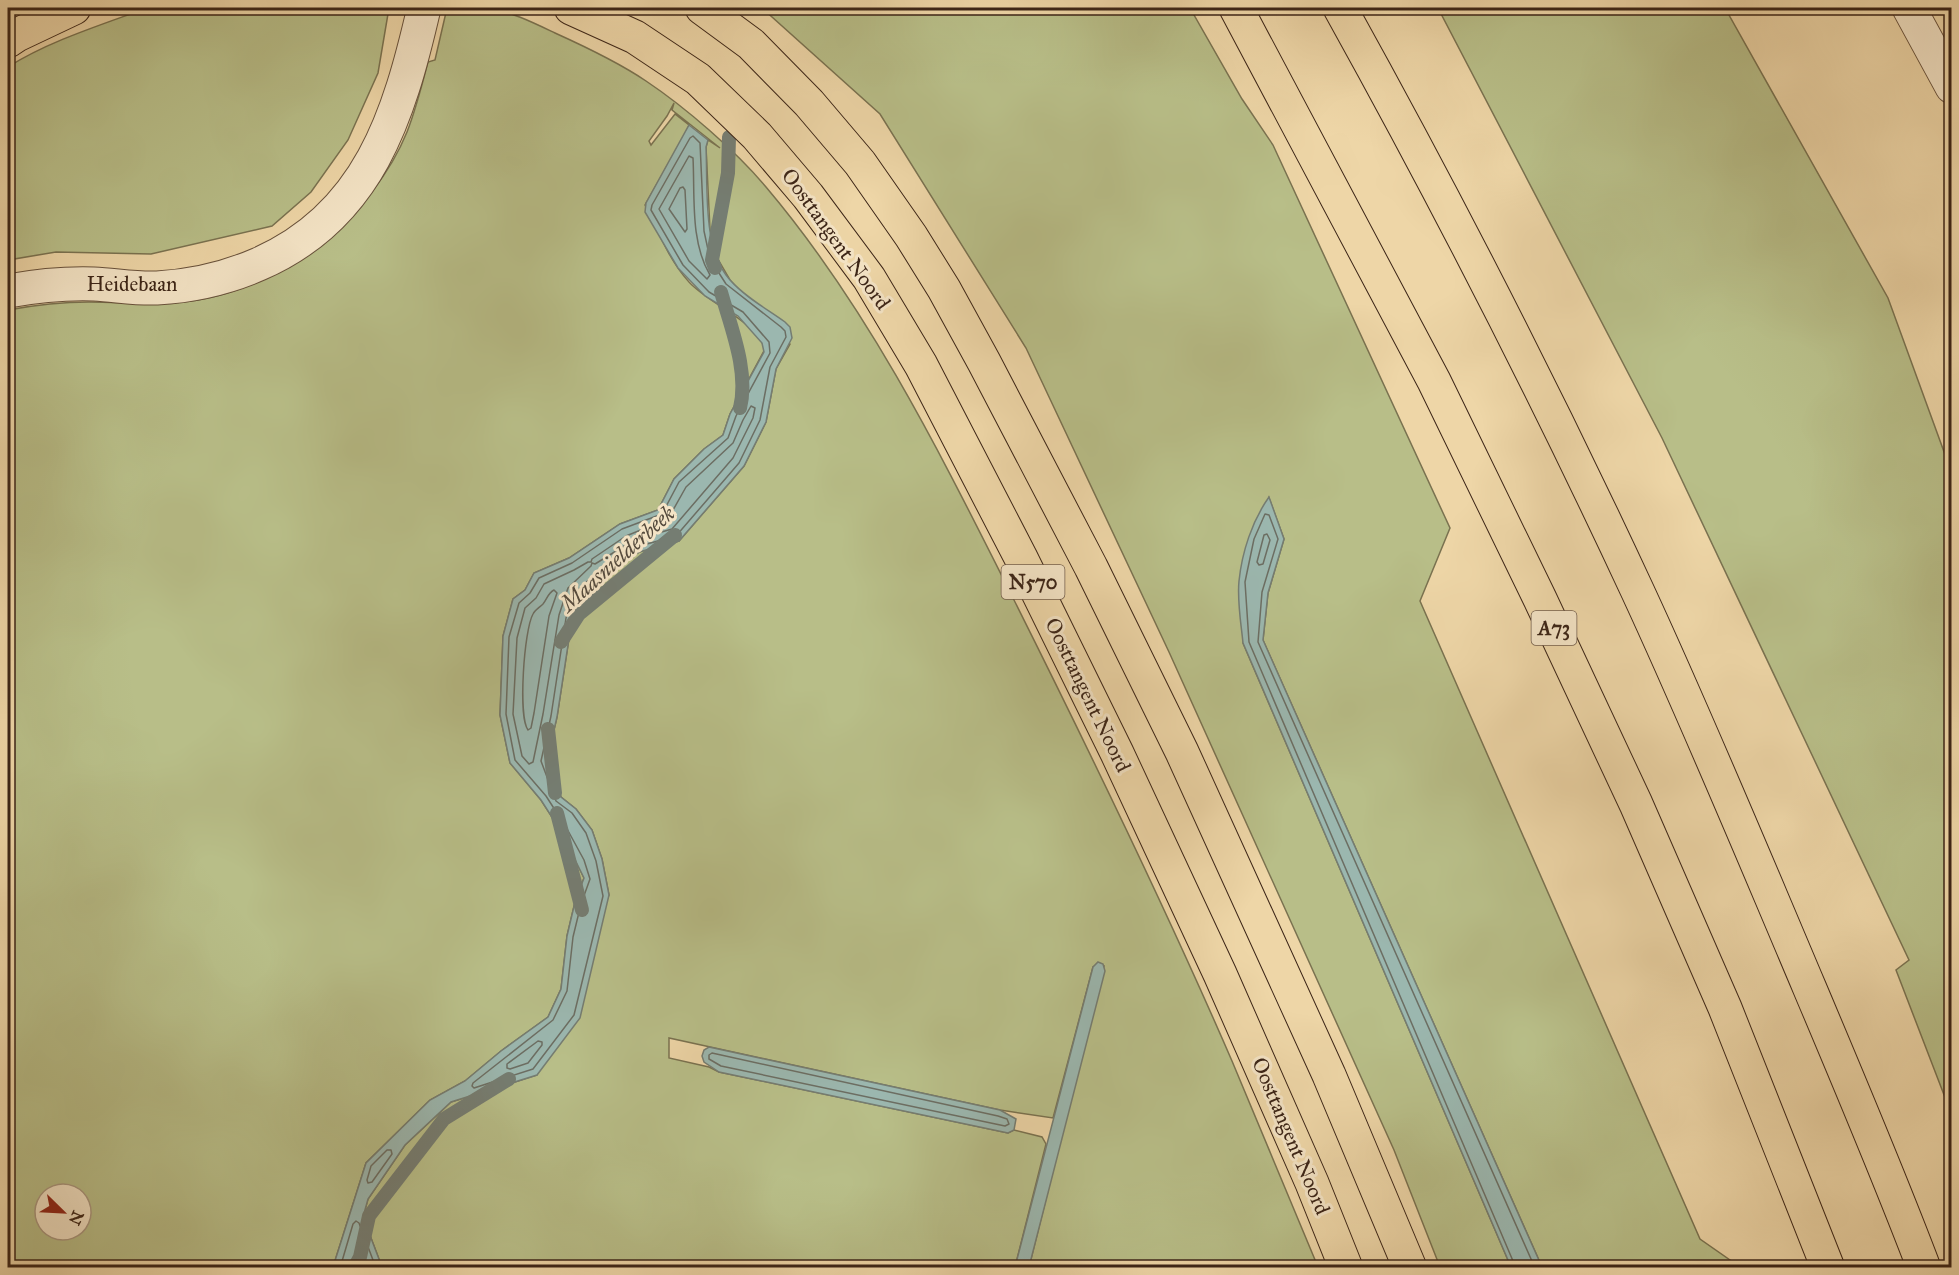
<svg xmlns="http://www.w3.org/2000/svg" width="1959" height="1275" font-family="'IM FELL Great Primer',serif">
	<rect width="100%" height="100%" fill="#eed6a7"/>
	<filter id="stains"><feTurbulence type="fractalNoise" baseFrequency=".00333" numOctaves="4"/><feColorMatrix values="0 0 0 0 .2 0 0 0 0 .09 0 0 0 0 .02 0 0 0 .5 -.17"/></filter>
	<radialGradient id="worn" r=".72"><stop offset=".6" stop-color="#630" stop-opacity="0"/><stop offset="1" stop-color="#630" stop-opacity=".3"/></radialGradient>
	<!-- green -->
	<g fill="#b8be88" stroke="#7a7250" stroke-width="1.5" fill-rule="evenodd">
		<path d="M 147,8 L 389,8 L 378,73 L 348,140 L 311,192 L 272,226 L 151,254 L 56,252 L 8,260 L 8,67 C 49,41 101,25 147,8 Z"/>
		<path d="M 447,8 C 460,8 474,6 487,8 C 510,11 534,23 555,33 C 586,47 618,62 646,81 C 685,107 736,151 766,187 C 870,310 941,455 1013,598 C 1089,750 1164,904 1232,1061 C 1261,1129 1289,1199 1318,1267 L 1029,1267 L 1104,966 L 1093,967 L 1053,1118 L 1000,1110 L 669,1038 L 669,1058 L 709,1067 L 719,1072 L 1008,1133 L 1014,1130 L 1042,1137 L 1046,1144 L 1015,1267 L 382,1267 L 363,1217 L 368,1199 L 405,1145 L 451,1102 L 537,1075 L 609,895 L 602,859 L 592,830 L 576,809 L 561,797 L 547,760 L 557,717 L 572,619 L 580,596 L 600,577 L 639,552 L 679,541 L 744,466 L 766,422 L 776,369 L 790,344 L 730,280 L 716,256 L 710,230 L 706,147 L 708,140 L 720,148 L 672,110 L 674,103 L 667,116 L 649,141 L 651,145 L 675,114 L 689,125 L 688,129 L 645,205 C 658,231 669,260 689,282 C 710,305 754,319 765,349 L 730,414 L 723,435 L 704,449 L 674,479 L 658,510 L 620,524 L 569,558 L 534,573 L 525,590 L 513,599 L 503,636 L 500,715 L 510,763 L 541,800 L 561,831 L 584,878 L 575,902 L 567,936 L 561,989 L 548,1017 L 501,1051 L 465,1081 L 430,1100 L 366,1163 L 333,1267 L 30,1268 L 8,1261 L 8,310 C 35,305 61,302 89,302 C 126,302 162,306 198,300 C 286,286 374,213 407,132 C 416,109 422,85 428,62 L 435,60 ZM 45,1194 L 81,1194 L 81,1230 L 45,1230 Z"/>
		<path d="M 762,8 L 1190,8 L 1242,99 L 1273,145 L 1450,528 L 1420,601 L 1700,1239 L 1740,1267 L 1542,1267 L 1263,640 L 1268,593 L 1284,539 L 1269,498 L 1243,643 L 1511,1267 L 1440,1267 L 1394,1150 L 1169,652 L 1026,348 L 880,114 Z"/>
		<path d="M 1438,8 L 1725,8 L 1888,298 L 1951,471 L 1951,1113 L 1896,970 L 1909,960 L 1662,438 Z"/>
	</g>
	<!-- water -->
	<g fill="#9bb7af" stroke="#757d72" stroke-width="1.5">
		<path d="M 689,125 L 708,140 L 706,147 C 708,187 702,249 730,280 C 745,297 767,309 785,322 L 790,327 L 792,338 L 776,369 L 766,422 L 744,466 L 679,541 L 639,552 L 600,577 L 580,596 L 572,619 L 557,717 L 547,760 L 561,797 L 576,809 L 592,830 L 602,859 L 609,895 L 580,1018 L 537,1075 L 451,1102 L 405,1145 L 368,1199 L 363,1217 L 382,1267 L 333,1267 L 366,1163 L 430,1100 L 465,1081 L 501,1051 L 548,1017 L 561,989 L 567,936 L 575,902 L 584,878 L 561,831 L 541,800 L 510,763 L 500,715 L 503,636 L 513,599 L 525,590 L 534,573 L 569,558 L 620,524 L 658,510 L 674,479 L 704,449 L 723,435 L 730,414 L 764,352 L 762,343 L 738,316 L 705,296 L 678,268 L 645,212 L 646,203 Z"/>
		<path d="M 1269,497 L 1284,539 L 1268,593 L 1263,640 L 1542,1267 L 1511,1267 L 1243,643 C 1241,623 1237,601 1239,581 C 1242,552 1252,521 1269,497 Z"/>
		<path d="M 1098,962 L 1103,964 L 1105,971 L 1029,1267 L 1015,1267 L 1093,967 Z"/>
		<path d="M 709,1047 L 1000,1110 L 1016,1119 L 1014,1130 L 1008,1133 L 719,1072 L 704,1062 L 702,1056 L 704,1050 Z"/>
	</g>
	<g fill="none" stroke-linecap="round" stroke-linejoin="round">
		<!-- shore -->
		<g stroke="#6c6e63" stroke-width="1.5">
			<path d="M 693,136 L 700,143 L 704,231 L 710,259 L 726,284 L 781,327 L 785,331 L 786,337 L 770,367 L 760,420 L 739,463 L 676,536 L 636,547 L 597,572 L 574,594 L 566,618 L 551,716 L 541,761 L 556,801 L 572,813 L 586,833 L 596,861 L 603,896 L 574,1015 L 533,1069 L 474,1088 L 472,1086 L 473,1083 L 553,1020 L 567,991 L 573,937 L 581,904 L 590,879 L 584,860 L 566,827 L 546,796 L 515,760 L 506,714 L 509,637 L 519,603 L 530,593 L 539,578 L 572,563 L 622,529 L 662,514 L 679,482 L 728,438 L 736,416 L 770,353 L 769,342 L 743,312 L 709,292 L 683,265 L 651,210 L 652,205 L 690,138 Z"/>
			<path d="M 689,156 L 693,158 C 695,196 690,242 710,275 L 707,279 L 689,261 L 659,209 Z"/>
			<path d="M 683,187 L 685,190 L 687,229 L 685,232 L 669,209 L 680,188 Z"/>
			<path d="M 751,406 L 755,408 L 753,418 L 733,458 L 672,529 L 634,540 L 595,564 L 592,563 L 591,566 L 568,588 L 559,615 L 543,714 L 533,762 L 529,764 L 522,756 L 513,714 L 517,638 L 525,608 L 536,598 L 544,584 L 574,570 L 588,562 L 591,562 L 592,559 L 626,536 L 668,519 L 686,487 L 733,443 L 743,420 Z"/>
			<path d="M 1267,534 L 1270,540 L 1263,564 L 1259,565 L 1257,562 L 1264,535 Z"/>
			<path d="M 554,590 L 557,593 L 549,616 L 534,713 L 531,728 L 528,730 C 518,716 524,630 533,614 C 535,610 540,607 543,604 C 547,599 548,593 554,590 Z"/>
			<path d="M 538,1041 L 542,1042 L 542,1045 L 528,1063 L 510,1069 L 507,1068 L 507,1064 Z"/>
			<path d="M 712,1053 L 998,1116 L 1007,1119 L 1009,1124 L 1005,1126 L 721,1066 L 709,1059 L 709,1055 Z"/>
			<path d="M 387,1150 L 391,1150 L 392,1154 L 372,1182 L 368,1183 L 367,1180 L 371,1166 Z"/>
			<path d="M 340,1268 L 353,1224 L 356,1221 L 359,1223 L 376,1268"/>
			<path d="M 1516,1268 L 1249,642 L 1245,582 L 1254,539 L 1265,514 L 1269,515 L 1278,539 L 1262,592 L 1258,642 L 1535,1268"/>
		</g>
		<!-- stream -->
		<g stroke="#757d72" stroke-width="14">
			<path d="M 715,268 L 712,260 L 728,173 L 729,137"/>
			<path d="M 721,292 C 731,328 749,371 740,408"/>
			<path d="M 561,642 L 579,614 L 675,535"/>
			<path d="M 548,729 L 555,793"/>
			<path d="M 557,813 L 582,910"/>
			<path d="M 354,1268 L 360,1257 L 369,1216 L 444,1119 L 509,1079"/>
		</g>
		<defs>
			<g id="minor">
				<path d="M 1909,8 L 1952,87"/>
				<path d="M 8,291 C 36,286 65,283 94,284 C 115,285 136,289 157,288 C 192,286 227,278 259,264 C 369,216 399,116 424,8"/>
			</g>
			<g id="major">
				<path d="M 571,8 L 635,37 L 698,79 L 757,136 L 808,196 L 869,278 L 921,365 L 1021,558 L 1117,753 L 1220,974 L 1312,1183 L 1346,1268"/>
				<path d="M 702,8 L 751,44 L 809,103 L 860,163 L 911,236 L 944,289 L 984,362 L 1091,567 L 1182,752 L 1329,1075 L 1410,1268"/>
				<path d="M 8,41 L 17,35 L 74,8"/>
			</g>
			<g id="highway">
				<path d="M 1236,8 L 1434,381 L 1540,599 L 1636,804 L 1725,1008 L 1828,1268"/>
				<path d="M 1340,8 C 1446,199 1546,394 1638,592 C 1689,702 1736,814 1783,925 C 1831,1039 1880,1152 1924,1268"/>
			</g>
		</defs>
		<!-- minor casing -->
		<use href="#minor" stroke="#68513b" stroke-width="35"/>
		<!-- major casing -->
		<use href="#major" stroke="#3c2517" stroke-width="35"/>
		<!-- highway casing -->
		<use href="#highway" stroke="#3c2517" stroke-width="35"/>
		<!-- minor -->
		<use href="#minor" stroke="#f4e4c6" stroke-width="33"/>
		<!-- major -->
		<use href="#major" stroke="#eed6a7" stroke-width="33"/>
		<!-- highway -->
		<use href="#highway" stroke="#eed6a7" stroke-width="33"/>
	</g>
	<g text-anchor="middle" stroke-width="6" stroke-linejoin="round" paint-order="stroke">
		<!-- shield labels -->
		<g fill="#f4e4c6" stroke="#735e4c" stroke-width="1.5">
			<rect x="1001.5" y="565" width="63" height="34" rx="4.5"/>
			<rect x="1531.5" y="611" width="45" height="34" rx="4.5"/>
		</g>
		<g font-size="20" font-weight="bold" fill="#3c2517">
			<text x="1033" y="589">N570</text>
			<text x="1554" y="635">A73</text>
		</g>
		<!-- street labels -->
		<g font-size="21" fill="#3c2517" stroke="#f4e4c6">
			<text transform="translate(836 239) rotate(54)" y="7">Oosttangent Noord</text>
			<text x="132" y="291">Heidebaan</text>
			<text transform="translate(1088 695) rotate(64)" y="7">Oosttangent Noord</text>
			<text transform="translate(1291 1136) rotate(67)" y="7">Oosttangent Noord</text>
		</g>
		<!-- water labels -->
		<g font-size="22" font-style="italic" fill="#544a3d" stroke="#f4e4c6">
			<text transform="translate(617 558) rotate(-42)" y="8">Maasnielderbeek</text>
		</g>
	</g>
	<!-- margin -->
	<rect width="1959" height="1275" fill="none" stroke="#eed6a7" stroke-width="30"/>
	<rect x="9" y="9" width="1941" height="1257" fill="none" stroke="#3c2517" stroke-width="3"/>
	<rect x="15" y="15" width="1929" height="1245" fill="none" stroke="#3c2517" stroke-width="1.5"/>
	<!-- north arrow -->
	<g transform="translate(63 1212) rotate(114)"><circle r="28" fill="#f4e4c6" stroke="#aa9880" stroke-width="1.5"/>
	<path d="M0-4.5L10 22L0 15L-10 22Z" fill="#8f2418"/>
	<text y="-9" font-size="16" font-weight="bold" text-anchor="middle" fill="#3c2517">N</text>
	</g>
	<rect width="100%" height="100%" filter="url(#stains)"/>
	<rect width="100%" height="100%" fill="url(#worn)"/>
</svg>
